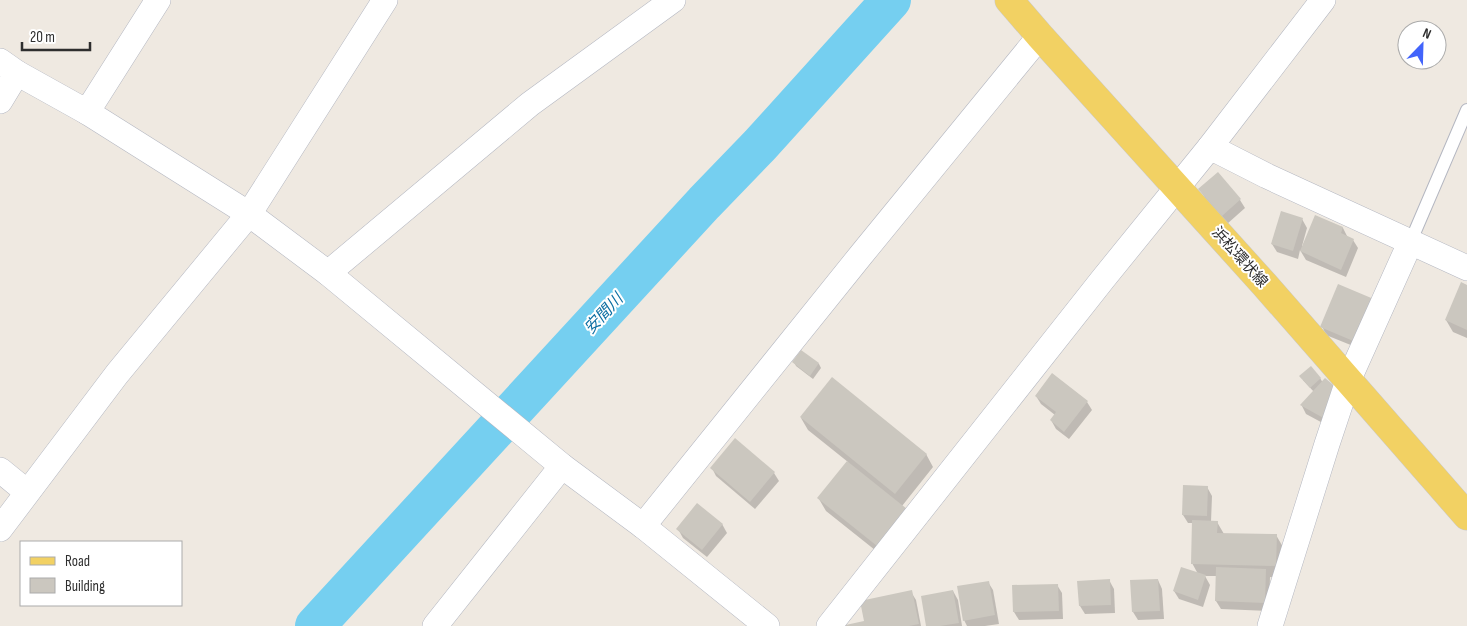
<svg xmlns="http://www.w3.org/2000/svg" width="1467" height="626" font-family="'Sofia Sans Condensed','Noto Sans JP',sans-serif">
	<rect width="100%" height="100%" fill="#efe9e1"/>
	<!-- shadow -->
	<g fill="#0003">
		<path d="M 1218,174 L 1240,200 L 1245,208 L 1227,224 L 1205,198 L 1200,189 Z"/>
		<path d="M 1316,217 L 1343,228 L 1348,238 L 1353,240 L 1358,248 L 1346,277 L 1306,260 L 1300,250 L 1298,259 L 1277,252 L 1272,244 L 1302,219 L 1307,228 L 1302,246 L 1303,246 Z"/>
		<path d="M 1339,285 L 1363,350 L 1326,335 L 1322,326 Z"/>
		<path d="M 1467,286 L 1467,338 L 1453,332 L 1446,320 Z"/>
		<path d="M 802,352 L 819,364 L 821,368 L 813,379 L 796,366 L 794,362 Z"/>
		<path d="M 1053,375 L 1087,402 L 1092,410 L 1069,439 L 1056,429 L 1051,420 L 1055,415 L 1041,404 L 1036,396 Z"/>
		<path d="M 1320,378 L 1323,383 L 1332,428 L 1306,414 L 1302,406 L 1314,392 L 1303,380 Z"/>
		<path d="M 801,418 L 926,454 L 933,467 L 902,506 L 885,558 L 826,511 L 819,499 L 848,462 L 808,430 Z"/>
		<path d="M 712,468 L 774,473 L 779,481 L 755,509 L 716,476 Z"/>
		<path d="M 1207,487 L 1212,496 L 1211,522 L 1217,522 L 1224,534 L 1276,535 L 1283,547 L 1283,578 L 1270,577 L 1269,611 L 1221,609 L 1216,601 L 1217,576 L 1205,576 L 1210,585 L 1203,607 L 1179,599 L 1174,591 L 1198,574 L 1192,563 L 1193,523 L 1188,523 L 1183,515 Z"/>
		<path d="M 722,524 L 727,533 L 707,557 L 683,538 L 678,529 Z"/>
		<path d="M 1109,580 L 1114,589 L 1115,613 L 1085,614 L 1080,606 L 1079,582 Z"/>
		<path d="M 1158,580 L 1162,589 L 1164,619 L 1138,620 L 1133,612 Z"/>
		<path d="M 988,582 L 993,590 L 999,624 L 985,626 L 967,626 L 964,620 Z"/>
		<path d="M 1057,585 L 1062,593 L 1063,619 L 1019,620 L 1014,612 L 1013,586 Z"/>
		<path d="M 953,591 L 958,600 L 962,626 L 928,626 Z"/>
		<path d="M 911,592 L 916,600 L 921,626 L 867,626 Z"/>
	</g>
	<g fill="none" stroke-linecap="round" stroke-linejoin="round">
		<!-- river -->
		<path stroke="#75cff0" stroke-width="40" d="M 315,626 L 704,203 L 760,145 L 891,0"/>
	</g>
	<!-- building -->
	<g fill="#cbc7bf">
		<path d="M 1218,172 L 1241,199 L 1222,216 L 1198,189 Z"/>
		<path d="M 1281,211 L 1303,218 L 1293,251 L 1271,244 Z"/>
		<path d="M 1315,215 L 1343,227 L 1341,233 L 1354,239 L 1341,270 L 1300,251 Z"/>
		<path d="M 1461,282 L 1467,285 L 1467,330 L 1445,320 Z"/>
		<path d="M 1338,284 L 1376,300 L 1358,343 L 1320,327 Z"/>
		<path d="M 801,350 L 819,363 L 810,376 L 792,362 Z"/>
		<path d="M 1311,366 L 1321,378 L 1310,388 L 1299,376 Z"/>
		<path d="M 1052,373 L 1088,401 L 1064,432 L 1050,420 L 1056,412 L 1035,396 Z"/>
		<path d="M 832,377 L 927,454 L 895,494 L 800,417 Z"/>
		<path d="M 1325,378 L 1338,389 L 1327,420 L 1300,405 Z"/>
		<path d="M 735,438 L 775,472 L 750,502 L 710,468 Z"/>
		<path d="M 847,461 L 907,509 L 877,546 L 817,498 Z"/>
		<path d="M 1183,485 L 1208,486 L 1207,516 L 1182,515 Z"/>
		<path d="M 697,503 L 723,524 L 702,550 L 676,529 Z"/>
		<path d="M 1192,520 L 1218,521 L 1217,533 L 1277,534 L 1276,566 L 1191,564 Z"/>
		<path d="M 1181,567 L 1206,575 L 1198,600 L 1173,591 Z"/>
		<path d="M 1216,567 L 1266,569 L 1265,603 L 1215,601 Z"/>
		<path d="M 1110,579 L 1111,605 L 1079,606 L 1077,581 Z"/>
		<path d="M 1158,579 L 1160,611 L 1132,612 L 1130,580 Z"/>
		<path d="M 989,581 L 995,615 L 963,621 L 957,586 Z"/>
		<path d="M 1058,584 L 1059,611 L 1013,612 L 1012,585 Z"/>
		<path d="M 912,590 L 919,624 L 909,626 L 841,626 L 864,621 L 860,601 Z"/>
		<path d="M 953,590 L 959,623 L 940,626 L 926,626 L 921,596 Z"/>
	</g>
	<g fill="none" stroke-linecap="round" stroke-linejoin="round">
		<defs>
			<path id="service" d="M 1410,243 L 1467,110"/>
			<g id="minor">
				<path d="M 0,61 L 17,73 L 87,112 L 158,0"/>
				<path d="M 0,101 L 17,73"/>
				<path d="M 87,112 L 249,214 L 328,273 L 562,466 L 643,526 L 767,626"/>
				<path d="M 1210,147 L 1323,0"/>
				<path d="M 328,273 L 530,104 L 673,0"/>
				<path d="M 0,470 L 27,492"/>
				<path d="M 643,526 L 861,255 L 1040,36"/>
				<path d="M 0,529 L 117,374 L 249,214 L 385,0"/>
				<path d="M 435,626 L 562,466"/>
				<path d="M 829,626 L 1103,279 L 1210,147 L 1267,176 L 1467,268"/>
				<path d="M 1270,626 L 1327,444 L 1348,381 L 1410,243"/>
			</g>
			<path id="primary" d="M 1009,0 L 1040,36 L 1264,284 L 1467,516"/>
		</defs>
		<!-- service casing -->
		<use href="#service" stroke="#b4b7c1" stroke-width="14"/>
		<!-- minor casing -->
		<use href="#minor" stroke="#b4b7c1" stroke-width="26"/>
		<!-- primary casing -->
		<use href="#primary" stroke="#c9c9c9" stroke-width="29"/>
		<!-- service -->
		<use href="#service" stroke="#fff" stroke-width="12"/>
		<!-- minor -->
		<use href="#minor" stroke="#fff" stroke-width="25"/>
		<!-- primary -->
		<use href="#primary" stroke="#f2d163" stroke-width="28"/>
	</g>
	<g text-anchor="middle" stroke-width="4" stroke-linejoin="round" paint-order="stroke">
		<!-- street labels -->
		<g font-size="15" fill="#2e2e2e" stroke="#fff">
			<text transform="translate(1240 257) rotate(48)" y="5">浜松環状線</text>
		</g>
		<!-- water labels -->
		<g font-size="16" font-style="italic" fill="#0d6fa3" stroke="#fff">
			<text transform="translate(603 313) rotate(-47)" y="6">安間川</text>
		</g>
	</g>
	<!-- legend -->
	<rect x="20" y="541" width="162" height="65" fill="#ffffff" stroke="#ababab"/>
	<rect x="30" y="557" width="25" height="8" fill="#f2d163" stroke="#ababab"/>
	<text x="65" y="566" font-size="15" fill="#2e2e2e">Road</text>
	<rect x="30" y="578" width="25" height="15" fill="#cbc7bf" stroke="#ababab"/>
	<text x="65" y="591" font-size="15" fill="#2e2e2e">Building</text>
	<!-- north arrow -->
	<g transform="translate(1422 45) rotate(23)"><circle r="24" fill="#ffffff" stroke="#ababab"/>
	<path d="M0-4L9 19L0 12L-9 19Z" fill="#4264fb"/>
	<text y="-8" font-size="14" font-weight="bold" text-anchor="middle" fill="#2e2e2e">N</text>
	</g>
	<!-- scale -->
	<path d="M22 42v8h68v-8" fill="none" stroke="#2e2e2e" stroke-width="2.5"/>
	<text x="30" y="42" font-size="15" fill="#2e2e2e" stroke="#ffffff" stroke-width="4" paint-order="stroke">20 m</text>
</svg>
